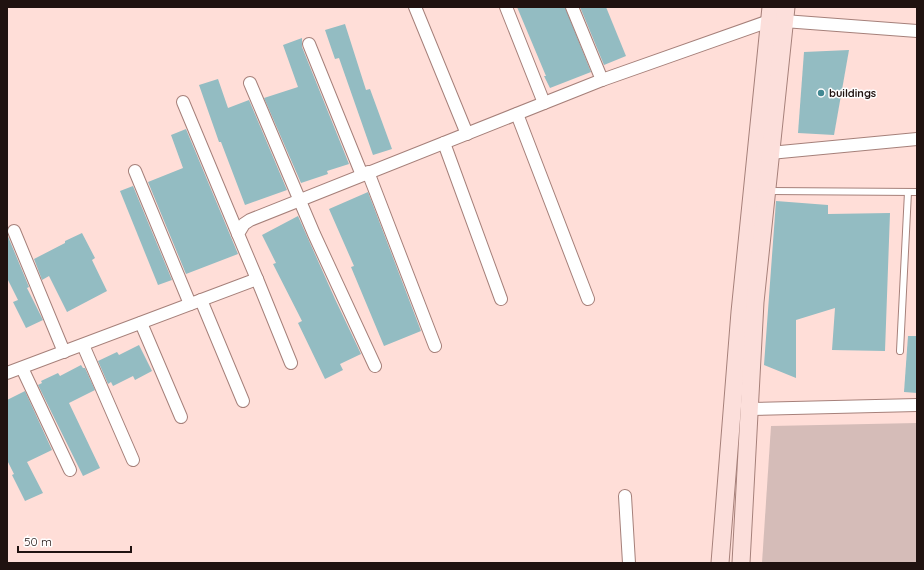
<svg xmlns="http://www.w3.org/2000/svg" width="924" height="570" font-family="Quicksand,sans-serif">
	<rect width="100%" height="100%" fill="#ffded8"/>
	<!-- green -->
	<path fill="#d5bcb8" d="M 917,423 L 917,563 L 762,563 L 771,426 Z"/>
	<!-- building -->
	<g fill="#93bcc2">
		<path d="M 517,7 L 565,7 L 591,72 L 550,88 L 544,76 L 546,76 Z"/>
		<path d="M 580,7 L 606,7 L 626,56 L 604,65 Z"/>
		<path d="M 345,24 L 366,90 L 370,89 L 392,149 L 373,155 L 339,58 L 335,59 L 325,30 Z"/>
		<path d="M 302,38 L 302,47 L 349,164 L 327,171 L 328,174 L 301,183 L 264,98 L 298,87 L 283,45 Z"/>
		<path d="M 849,50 L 834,135 L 798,133 L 804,52 Z"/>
		<path d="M 218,79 L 228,108 L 249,100 L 287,190 L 245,205 L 221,142 L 219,142 L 199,85 Z"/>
		<path d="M 186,129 L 238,254 L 186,274 L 148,182 L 183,168 L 171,135 Z"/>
		<path d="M 133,186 L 172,280 L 158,285 L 120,191 Z"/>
		<path d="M 368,192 L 421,331 L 384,346 L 351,267 L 354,266 L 329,209 Z"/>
		<path d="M 776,201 L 828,205 L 828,214 L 890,213 L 885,351 L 832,350 L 835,308 L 796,320 L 796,378 L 764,365 Z"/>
		<path d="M 298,216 L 335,299 L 361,354 L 340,364 L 343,370 L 325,379 L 298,323 L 302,321 L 273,264 L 276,263 L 262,235 Z"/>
		<path d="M 82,233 L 95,258 L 92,260 L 107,291 L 67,312 L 49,276 L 42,280 L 34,259 L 65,243 L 65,241 Z"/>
		<path d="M 7,234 L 29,287 L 27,288 L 43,320 L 26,328 L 13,302 L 18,300 L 7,278 Z"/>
		<path d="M 908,336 L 917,336 L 917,393 L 904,392 Z"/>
		<path d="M 139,345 L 152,371 L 135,380 L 133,376 L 113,386 L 111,382 L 108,384 L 98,361 L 117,352 L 119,355 Z"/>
		<path d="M 81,365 L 83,368 L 85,368 L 95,390 L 69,403 L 100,468 L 83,476 L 38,385 L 42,383 L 41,381 L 58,373 L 60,376 Z"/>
		<path d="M 25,391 L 52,450 L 27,462 L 43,493 L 25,501 L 12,475 L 14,474 L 7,460 L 7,400 Z"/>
	</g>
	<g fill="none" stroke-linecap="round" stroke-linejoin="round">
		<defs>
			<g id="lane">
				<path d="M 769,191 L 917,192"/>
				<path d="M 900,351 L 908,192"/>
			</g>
			<g id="street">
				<path d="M 415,7 L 467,134"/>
				<path d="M 506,7 L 544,103"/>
				<path d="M 572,7 L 602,80"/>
				<path d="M 309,44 L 362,175"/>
				<path d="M 250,83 L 314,234 L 375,366"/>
				<path d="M 183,102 L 238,234"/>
				<path d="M 517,114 L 588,299"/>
				<path d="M 444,143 L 501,299"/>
				<path d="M 770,153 L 917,139"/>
				<path d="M 135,171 L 190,304"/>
				<path d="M 368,172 L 435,346"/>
				<path d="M 14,231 L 64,352"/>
				<path d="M 257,279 L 291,363"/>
				<path d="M 201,300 L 243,401"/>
				<path d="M 141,323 L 181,417"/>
				<path d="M 83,345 L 133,460"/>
				<path d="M 22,368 L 70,470"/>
				<path d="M 7,373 L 257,279 L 238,234 L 244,224 L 250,220 L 602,80 L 769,21 L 784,21 L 917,31"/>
				<path d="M 749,409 L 917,405"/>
				<path d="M 625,496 L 629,563"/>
			</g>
			<g id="secondary">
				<path d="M 720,563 L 740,312 L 771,7"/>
				<path d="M 741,563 L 755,302 L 786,7"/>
			</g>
		</defs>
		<!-- lane casing -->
		<use href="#lane" stroke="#a6807a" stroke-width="8"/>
		<!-- street casing -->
		<use href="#street" stroke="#a6807a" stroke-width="14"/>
		<!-- secondary casing -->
		<use href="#secondary" stroke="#a6807a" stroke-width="19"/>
		<!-- lane -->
		<use href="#lane" stroke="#fff" stroke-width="6"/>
		<!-- street -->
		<use href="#street" stroke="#fff" stroke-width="12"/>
		<!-- secondary -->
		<use href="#secondary" stroke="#fcdfdb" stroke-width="17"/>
	</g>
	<!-- markers -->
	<circle fill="#428892" stroke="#fff" stroke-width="1.5" cx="821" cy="93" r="4"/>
	<g text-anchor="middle" stroke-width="3" stroke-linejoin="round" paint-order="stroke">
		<!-- poi labels -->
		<g font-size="11" font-weight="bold" fill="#201210" stroke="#fff" text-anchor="start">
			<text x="829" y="97">buildings</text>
		</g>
	</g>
	<!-- border -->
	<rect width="924" height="570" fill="none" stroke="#201210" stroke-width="16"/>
	<!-- scale -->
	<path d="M18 546v6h113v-6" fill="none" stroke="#201210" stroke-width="2"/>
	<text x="24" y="546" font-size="12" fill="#201210" stroke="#ffffff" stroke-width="3" paint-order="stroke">50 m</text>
</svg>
